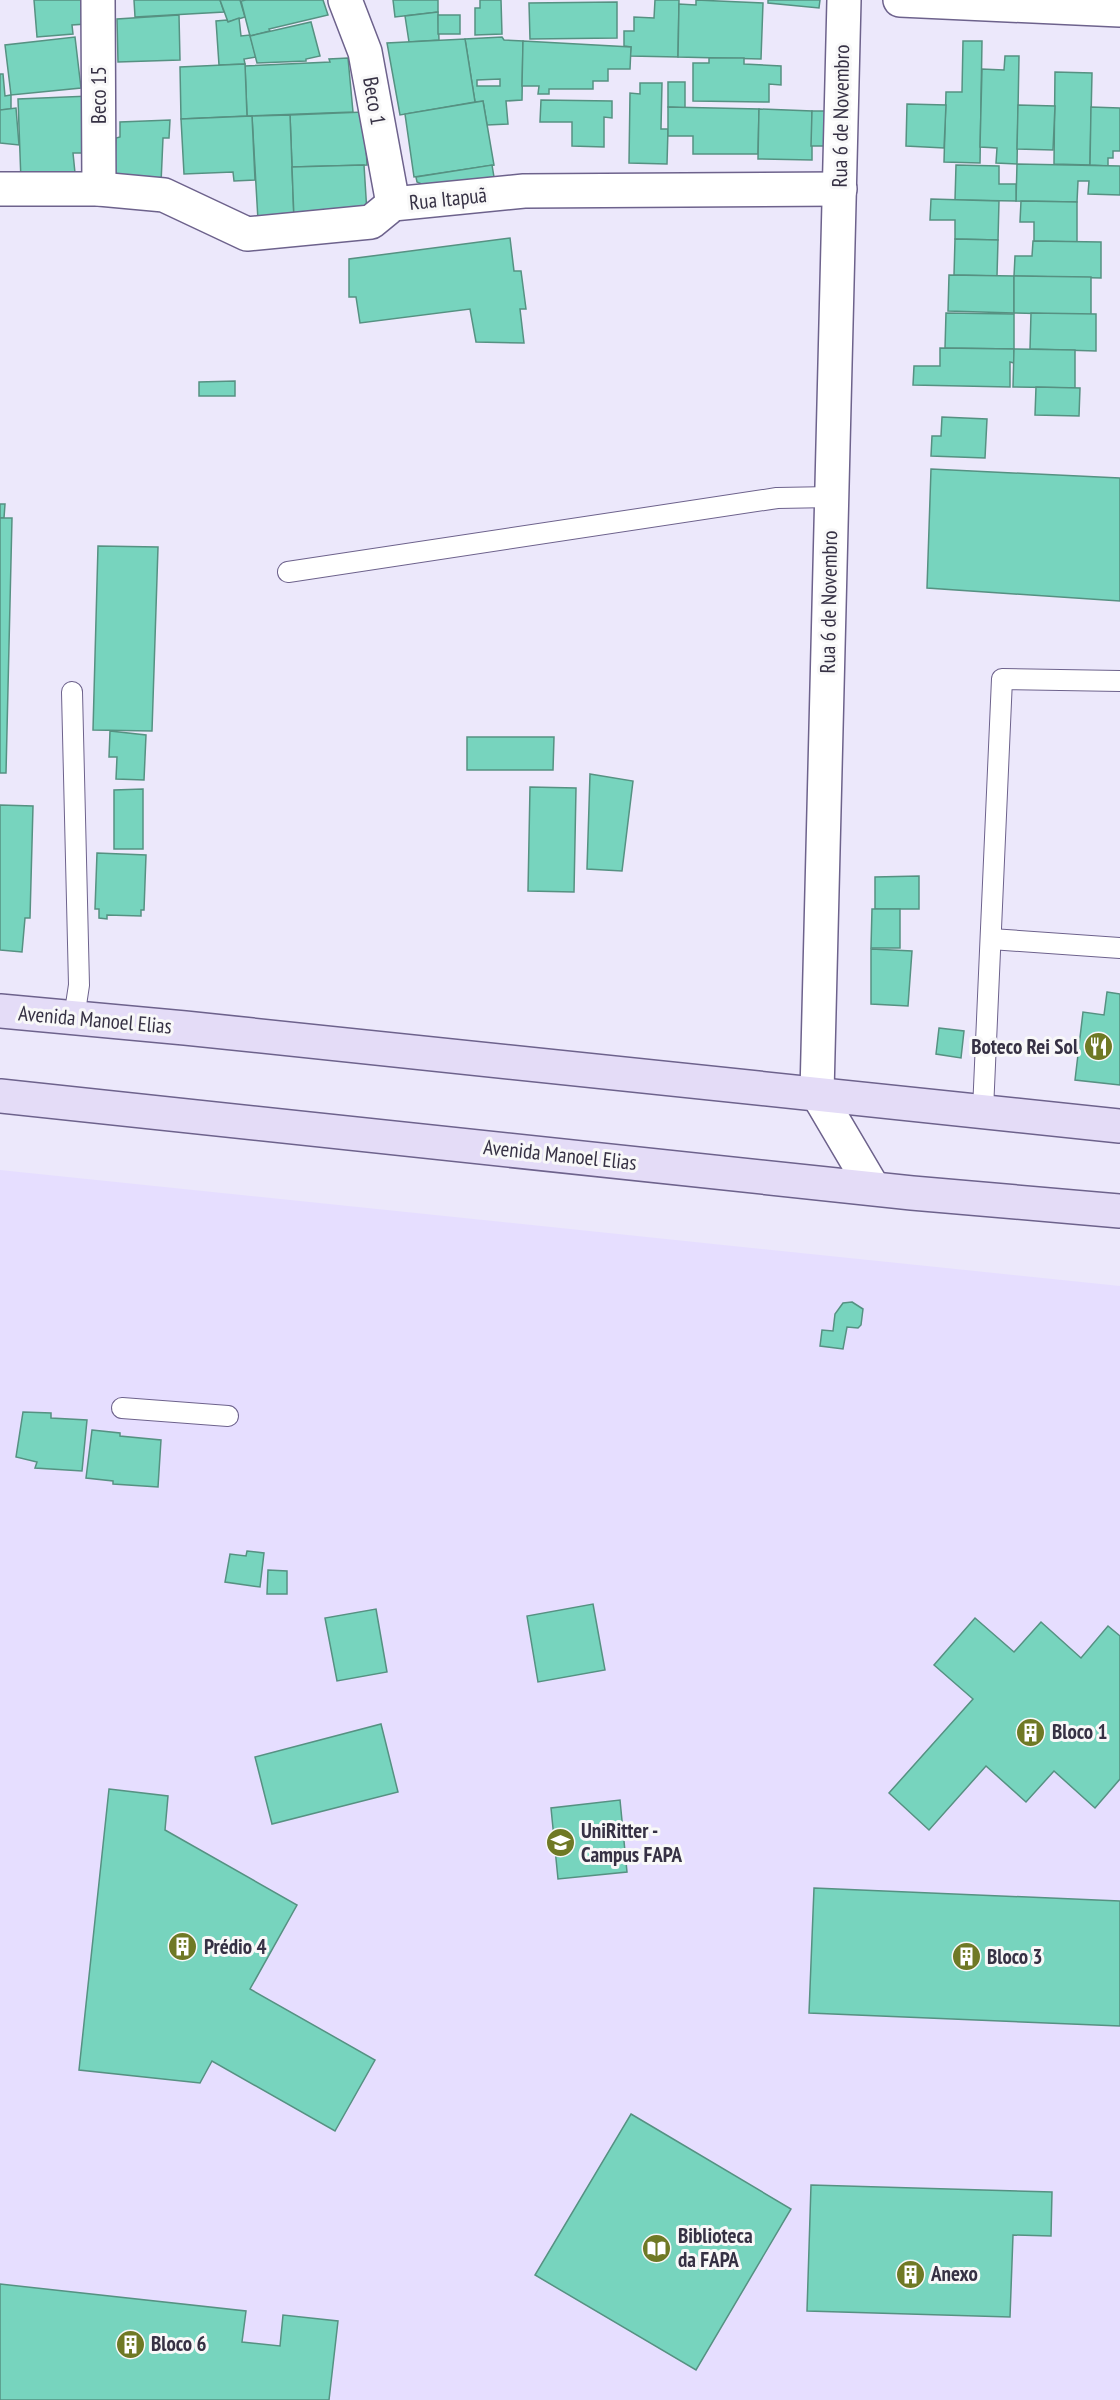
<svg xmlns="http://www.w3.org/2000/svg" width="1120" height="2400" font-family="'PT Sans Narrow',sans-serif">
	<rect width="100%" height="100%" fill="#ece8fb"/>
	<!-- built -->
	<path fill="#e6deff" d="M 0,1170 L 1120,1286 L 1120,2400 L 0,2400 Z"/>
	<!-- building -->
	<g fill="#77d4be" stroke="#569182" stroke-width="1.5" fill-rule="evenodd">
		<path d="M 34,0 L 83,0 L 86,24 L 72,25 L 73,34 L 37,37 Z"/>
		<path d="M 134,0 L 220,0 L 224,12 L 135,17 Z"/>
		<path d="M 220,0 L 240,0 L 245,17 L 228,22 Z"/>
		<path d="M 246,0 L 323,0 L 328,15 L 269,29 L 270,31 L 250,36 L 241,1 Z"/>
		<path d="M 393,0 L 438,0 L 438,12 L 395,17 Z"/>
		<path d="M 480,0 L 501,0 L 502,34 L 475,35 L 475,8 L 480,8 Z"/>
		<path d="M 655,0 L 679,0 L 678,57 L 630,56 L 631,47 L 624,46 L 624,31 L 634,31 L 634,17 L 654,18 Z"/>
		<path d="M 696,0 L 763,3 L 761,59 L 678,57 L 679,4 L 696,5 Z"/>
		<path d="M 768,0 L 820,0 L 819,8 L 768,3 Z"/>
		<path d="M 617,2 L 617,38 L 530,39 L 529,3 Z"/>
		<path d="M 438,12 L 439,40 L 409,42 L 405,16 Z"/>
		<path d="M 179,15 L 180,60 L 118,62 L 117,19 Z"/>
		<rect x="438" y="15" width="22" height="19"/>
		<path d="M 239,18 L 241,36 L 250,35 L 256,57 L 244,59 L 245,64 L 219,65 L 216,21 L 227,20 L 228,22 Z"/>
		<path d="M 311,22 L 320,56 L 306,59 L 306,61 L 257,63 L 250,36 Z"/>
		<path d="M 75,37 L 81,88 L 11,95 L 5,45 Z"/>
		<path d="M 502,37 L 504,40 L 523,41 L 522,100 L 506,101 L 508,124 L 487,125 L 483,101 L 475,102 L 465,39 ZM 500,79 L 500,86 L 477,86 L 477,80 Z"/>
		<path d="M 465,39 L 475,102 L 400,115 L 387,43 Z"/>
		<path d="M 523,41 L 631,47 L 630,69 L 608,69 L 608,81 L 593,81 L 593,89 L 549,89 L 549,94 L 538,94 L 539,86 L 522,86 Z"/>
		<path d="M 963,41 L 982,41 L 980,163 L 944,162 L 946,92 L 962,92 Z"/>
		<path d="M 1005,56 L 1019,56 L 1017,164 L 996,163 L 997,148 L 980,147 L 982,69 L 1004,70 Z"/>
		<path d="M 348,58 L 353,112 L 247,116 L 245,66 L 330,62 L 329,59 Z"/>
		<path d="M 709,58 L 744,58 L 744,64 L 781,66 L 781,85 L 769,84 L 769,102 L 693,101 L 693,63 L 709,63 Z"/>
		<path d="M 245,64 L 247,116 L 181,119 L 180,67 Z"/>
		<path d="M 1055,72 L 1092,73 L 1090,165 L 1054,164 Z"/>
		<path d="M 0,74 L 3,74 L 5,96 L 11,95 L 11,109 L 0,110 Z"/>
		<path d="M 668,82 L 685,82 L 685,108 L 668,107 Z"/>
		<path d="M 640,83 L 662,83 L 661,129 L 668,129 L 667,164 L 629,163 L 630,93 L 640,94 Z"/>
		<path d="M 90,96 L 89,153 L 73,153 L 76,183 L 21,181 L 18,99 Z"/>
		<path d="M 541,100 L 612,101 L 612,118 L 604,117 L 604,147 L 572,146 L 572,122 L 540,122 Z"/>
		<path d="M 483,101 L 494,165 L 414,177 L 405,114 Z"/>
		<path d="M 907,104 L 946,105 L 944,148 L 906,146 Z"/>
		<path d="M 1018,105 L 1055,106 L 1053,150 L 1017,149 Z"/>
		<path d="M 668,107 L 759,109 L 758,154 L 693,154 L 693,136 L 668,136 Z"/>
		<path d="M 1091,107 L 1120,108 L 1120,151 L 1113,151 L 1113,158 L 1108,158 L 1108,166 L 1090,165 Z"/>
		<path d="M 16,108 L 19,145 L 0,143 L 0,110 Z"/>
		<path d="M 759,109 L 812,111 L 812,160 L 758,159 Z"/>
		<path d="M 812,111 L 828,111 L 828,146 L 811,146 Z"/>
		<path d="M 364,112 L 367,165 L 292,167 L 290,115 Z"/>
		<path d="M 290,115 L 294,219 L 258,220 L 252,116 Z"/>
		<path d="M 252,116 L 255,180 L 234,181 L 233,172 L 184,174 L 181,119 Z"/>
		<path d="M 170,120 L 169,138 L 163,138 L 161,183 L 114,182 L 116,138 L 120,137 L 120,122 Z"/>
		<path d="M 1017,164 L 1120,166 L 1120,195 L 1088,194 L 1089,181 L 1078,181 L 1077,202 L 1016,201 Z"/>
		<path d="M 364,165 L 367,213 L 294,219 L 292,167 Z"/>
		<path d="M 492,165 L 494,177 L 428,187 L 417,182 L 416,177 Z"/>
		<path d="M 956,165 L 999,166 L 999,184 L 1016,184 L 1016,201 L 955,200 Z"/>
		<path d="M 931,199 L 999,201 L 998,240 L 955,239 L 955,220 L 930,220 Z"/>
		<path d="M 1021,201 L 1077,202 L 1077,242 L 1034,241 L 1034,222 L 1020,222 Z"/>
		<path d="M 510,238 L 514,271 L 521,271 L 526,309 L 520,309 L 524,343 L 476,342 L 470,309 L 360,323 L 356,297 L 349,297 L 349,259 Z"/>
		<path d="M 955,239 L 998,240 L 997,276 L 954,275 Z"/>
		<path d="M 1033,241 L 1101,242 L 1101,278 L 1014,276 L 1015,256 L 1032,256 Z"/>
		<path d="M 949,275 L 1014,276 L 1014,313 L 948,311 Z"/>
		<path d="M 1014,276 L 1091,277 L 1091,315 L 1014,313 Z"/>
		<path d="M 946,313 L 1014,314 L 1014,349 L 945,348 Z"/>
		<path d="M 1031,313 L 1096,314 L 1096,351 L 1030,349 Z"/>
		<path d="M 940,348 L 1014,349 L 1014,363 L 1010,362 L 1010,387 L 913,385 L 914,366 L 940,366 Z"/>
		<path d="M 1014,349 L 1075,350 L 1075,388 L 1013,387 Z"/>
		<path d="M 235,381 L 235,396 L 199,396 L 199,382 Z"/>
		<path d="M 1036,387 L 1080,388 L 1079,416 L 1035,415 Z"/>
		<path d="M 942,417 L 987,419 L 985,458 L 931,456 L 932,436 L 941,436 Z"/>
		<path d="M 931,469 L 1120,478 L 1120,601 L 927,588 Z"/>
		<path d="M 0,504 L 5,504 L 4,518 L 0,518 Z"/>
		<path d="M 0,518 L 12,518 L 6,773 L 0,773 Z"/>
		<path d="M 98,546 L 158,547 L 152,731 L 93,730 Z"/>
		<path d="M 110,731 L 146,735 L 144,780 L 116,779 L 117,757 L 109,757 Z"/>
		<path d="M 467,737 L 554,737 L 553,770 L 467,770 Z"/>
		<path d="M 590,774 L 633,781 L 622,871 L 587,869 Z"/>
		<path d="M 530,787 L 576,788 L 574,892 L 528,891 Z"/>
		<path d="M 143,789 L 143,849 L 114,849 L 114,790 Z"/>
		<path d="M 0,805 L 33,806 L 30,918 L 25,918 L 22,952 L 0,950 Z"/>
		<path d="M 97,853 L 146,855 L 144,910 L 141,910 L 141,916 L 107,915 L 107,919 L 99,918 L 99,909 L 95,909 Z"/>
		<path d="M 919,876 L 919,909 L 875,909 L 875,877 Z"/>
		<path d="M 872,909 L 900,909 L 900,948 L 871,948 Z"/>
		<path d="M 871,949 L 912,951 L 908,1006 L 871,1004 Z"/>
		<path d="M 1107,992 L 1120,994 L 1120,1085 L 1075,1080 L 1083,1012 L 1104,1015 Z"/>
		<path d="M 939,1028 L 964,1031 L 961,1058 L 936,1054 Z"/>
		<path d="M 852,1302 L 863,1309 L 861,1325 L 858,1328 L 847,1327 L 843,1349 L 820,1346 L 822,1330 L 833,1331 L 835,1314 L 843,1303 Z"/>
		<path d="M 23,1412 L 51,1413 L 51,1418 L 87,1420 L 82,1471 L 35,1468 L 37,1462 L 16,1457 Z"/>
		<path d="M 92,1430 L 120,1433 L 120,1436 L 161,1440 L 158,1487 L 113,1484 L 113,1481 L 86,1478 Z"/>
		<path d="M 247,1551 L 264,1553 L 260,1587 L 225,1582 L 230,1554 L 246,1556 Z"/>
		<path d="M 268,1570 L 287,1571 L 287,1594 L 267,1594 Z"/>
		<path d="M 593,1604 L 605,1670 L 538,1682 L 527,1616 Z"/>
		<path d="M 376,1609 L 387,1672 L 337,1681 L 325,1618 Z"/>
		<path d="M 975,1618 L 1014,1652 L 1041,1622 L 1081,1658 L 1108,1626 L 1120,1636 L 1120,1779 L 1095,1808 L 1054,1771 L 1026,1802 L 986,1766 L 929,1830 L 889,1793 L 973,1699 L 934,1665 Z"/>
		<path d="M 381,1724 L 398,1792 L 272,1824 L 255,1757 Z"/>
		<path d="M 109,1789 L 168,1796 L 165,1830 L 297,1905 L 250,1989 L 375,2060 L 335,2131 L 212,2061 L 200,2083 L 79,2070 Z"/>
		<path d="M 620,1800 L 627,1872 L 558,1879 L 551,1808 Z"/>
		<path d="M 814,1888 L 1120,1901 L 1120,2026 L 809,2013 Z"/>
		<path d="M 631,2114 L 791,2209 L 696,2370 L 535,2275 Z"/>
		<path d="M 811,2185 L 1052,2192 L 1051,2236 L 1013,2235 L 1010,2317 L 807,2311 Z"/>
		<path d="M 0,2284 L 246,2311 L 242,2342 L 280,2346 L 283,2315 L 338,2321 L 329,2400 L 0,2400 Z"/>
	</g>
	<g fill="none" stroke-linecap="round" stroke-linejoin="round">
		<defs>
			<g id="service">
				<path d="M 288,572 L 777,498 L 832,497"/>
				<path d="M 72,692 L 79,985 L 74,1018"/>
				<path d="M 991,939 L 1120,948"/>
				<path d="M 983,1110 L 1002,679 L 1120,681"/>
				<path d="M 122,1408 L 228,1416"/>
			</g>
			<g id="minor">
				<path d="M 98,0 L 99,189"/>
				<path d="M 345,0 L 365,52 L 393,204"/>
				<path d="M 900,0 L 1120,10"/>
				<path d="M 0,189 L 99,189 L 164,195 L 247,234 L 371,222 L 393,204 L 524,191 L 840,189"/>
			</g>
			<path id="tertiary" d="M 844,0 L 817,1093 L 873,1188"/>
			<g id="secondary">
				<path d="M 0,1011 L 185,1028 L 1120,1126"/>
				<path d="M 0,1096 L 912,1193 L 1120,1211"/>
			</g>
		</defs>
		<!-- service casing -->
		<use href="#service" stroke="#6d628c" stroke-width="22"/>
		<!-- minor casing -->
		<use href="#minor" stroke="#6d628c" stroke-width="36"/>
		<!-- tertiary casing -->
		<use href="#tertiary" stroke="#6d628c" stroke-width="36"/>
		<!-- secondary casing -->
		<use href="#secondary" stroke="#6d628c" stroke-width="36"/>
		<!-- service -->
		<use href="#service" stroke="#fff" stroke-width="20"/>
		<!-- minor -->
		<use href="#minor" stroke="#fff" stroke-width="33"/>
		<!-- tertiary -->
		<use href="#tertiary" stroke="#fff" stroke-width="33"/>
		<!-- secondary -->
		<use href="#secondary" stroke="#e4dcf7" stroke-width="33"/>
	</g>
	<!-- icons -->
	<defs>
		<symbol id="restaurant-disc" viewBox="-11 -11 22 22"><circle r="9.5" fill="#6f7925" stroke="#f8f8f8"/><path d="M-5-6h1v4h1v-4h1v4h1v-4h1v5L-1.5 .5V6h-2V.5L-5-1ZM5-6V6H3V1.5H1.5Q1.5-4 5-6Z" fill="#fff"/></symbol>
		<symbol id="building-disc" viewBox="-11 -11 22 22"><circle r="9.5" fill="#6f7925" stroke="#f8f8f8"/><path d="M-4-6H4V6H1V3H-1V6H-4ZM-2.5-4.3h1.7v1.8h-1.7ZM.8-4.3h1.7v1.8H.8ZM-2.5-1h1.7V.8h-1.7ZM.8-1h1.7V.8H.8Z" fill="#fff"/></symbol>
		<symbol id="university-disc" viewBox="-11 -11 22 22"><circle r="9.5" fill="#6f7925" stroke="#f8f8f8"/><path d="M0-5L7-2L0 1L-7-2ZM-4 1L0 2.5L4 1V4Q0 6-4 4Z" fill="#fff"/></symbol>
		<symbol id="library-disc" viewBox="-11 -11 22 22"><circle r="9.5" fill="#6f7925" stroke="#f8f8f8"/><path d="M-6-4Q-3-5.5-.7-3.5V5Q-3 3-6 4ZM6-4Q3-5.5 .7-3.5V5Q3 3 6 4Z" fill="#fff"/></symbol>
	</defs>
	<g fill-rule="evenodd">
		<use href="#restaurant-disc" x="1082" y="1030" width="33" height="33"/>
		<use href="#building-disc" x="1014" y="1716" width="33" height="33"/>
		<use href="#university-disc" x="544" y="1826" width="33" height="33"/>
		<use href="#building-disc" x="166" y="1930" width="33" height="33"/>
		<use href="#building-disc" x="950" y="1940" width="33" height="33"/>
		<use href="#library-disc" x="640" y="2232" width="33" height="33"/>
		<use href="#building-disc" x="894" y="2258" width="33" height="33"/>
		<use href="#building-disc" x="114" y="2328" width="33" height="33"/>
	</g>
	<g text-anchor="middle" stroke-width="6" stroke-linejoin="round" paint-order="stroke">
		<!-- street labels -->
		<g font-size="21" fill="#363144" stroke="#f8f8f8">
			<text transform="translate(99 95) rotate(-90)" y="7">Beco 15</text>
			<text transform="translate(374 101) rotate(80)" y="7">Beco 1</text>
			<text transform="translate(841 116) rotate(-89)" y="7">Rua 6 de Novembro</text>
			<text transform="translate(448 199) rotate(-6)" y="7">Rua Itapuã</text>
			<text transform="translate(829 602) rotate(-89)" y="7">Rua 6 de Novembro</text>
			<text transform="translate(95 1020) rotate(5)" y="7">Avenida Manoel Elias</text>
			<text transform="translate(560 1155) rotate(6)" y="7">Avenida Manoel Elias</text>
		</g>
		<!-- poi labels -->
		<g font-size="21" font-weight="bold" fill="#363144" stroke="#f8f8f8" text-anchor="start">
			<text x="1078" y="1054" text-anchor="end">Boteco Rei Sol</text>
			<text x="1052" y="1739">Bloco 1</text>
			<text x="581" y="1838">UniRitter -<tspan x="581" dy="24">Campus FAPA</tspan></text>
			<text x="204" y="1954">Prédio 4</text>
			<text x="987" y="1964">Bloco 3</text>
			<text x="678" y="2243">Biblioteca<tspan x="678" dy="24">da FAPA</tspan></text>
			<text x="931" y="2281">Anexo</text>
			<text x="151" y="2351">Bloco 6</text>
		</g>
	</g>
</svg>
